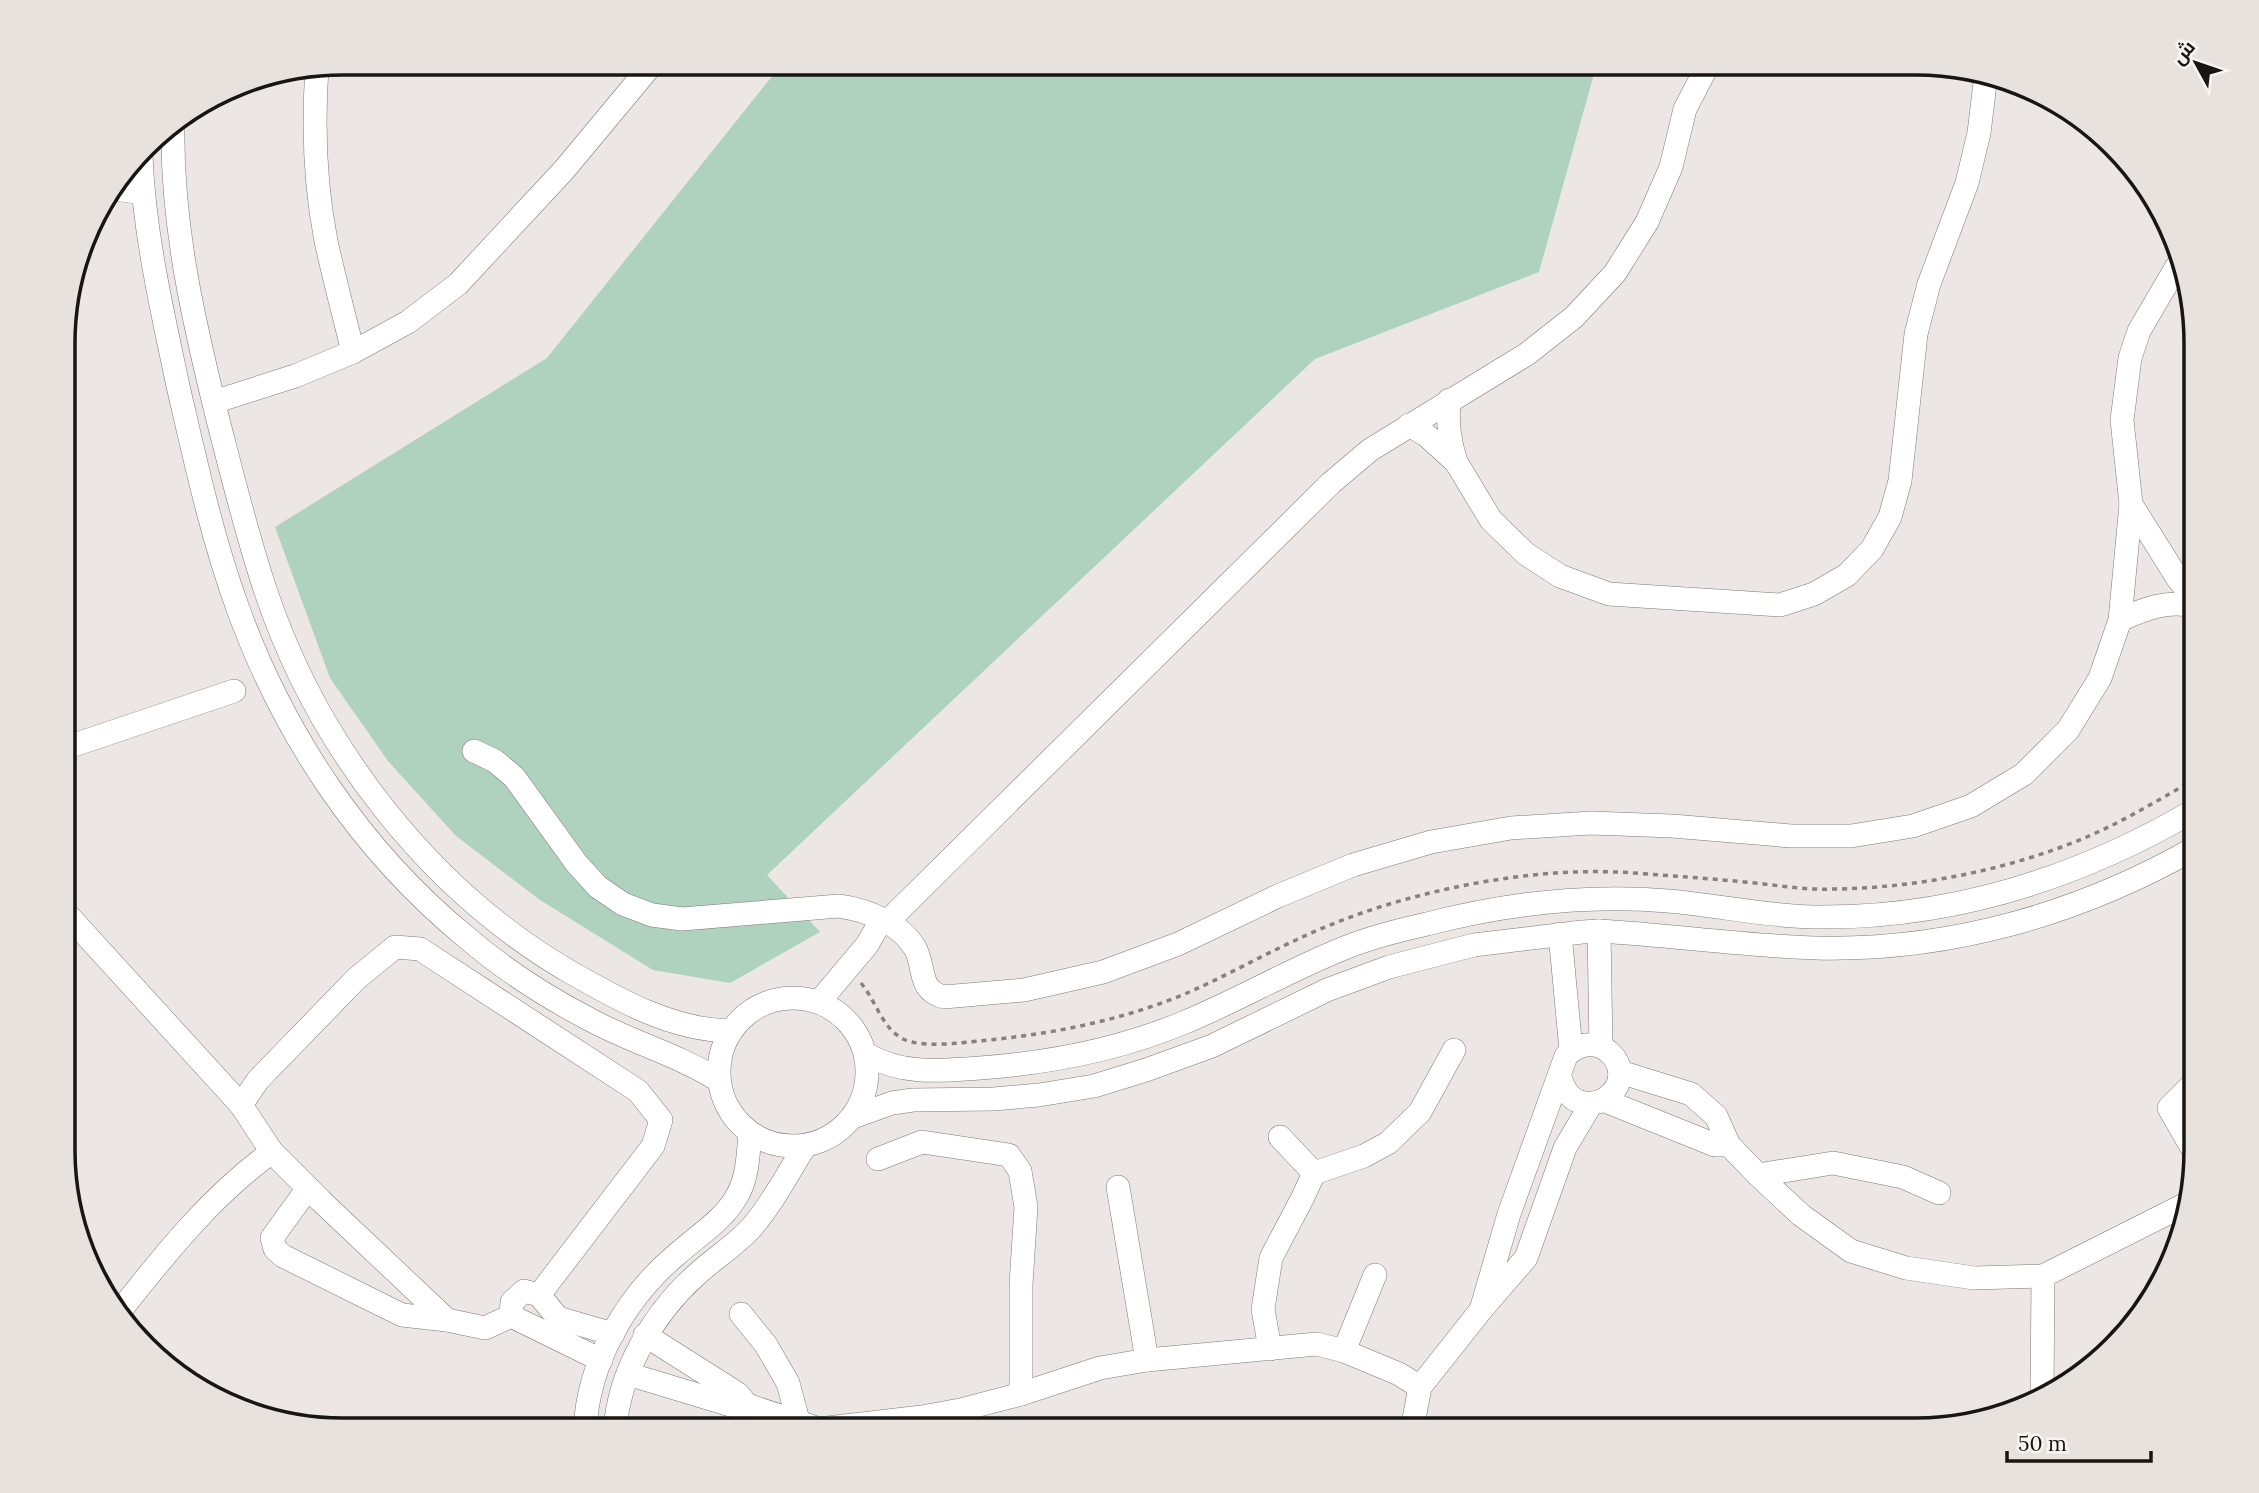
<svg xmlns="http://www.w3.org/2000/svg" width="2259" height="1493" font-family="Lora,Cairo,serif">
	<rect width="100%" height="100%" fill="#ece7e4"/>
	<!-- green -->
	<path fill="#afd2be" d="M 779,63 L 1597,63 L 1539,272 L 1315,359 L 767,875 L 820,932 L 730,983 L 653,970 L 540,900 L 456,836 L 388,761 L 330,678 L 275,527 L 547,358 L 777,70 Z"/>
	<g fill="none" stroke-linecap="round" stroke-linejoin="round">
		<defs>
			<g id="minor">
				<path d="M 317,68 C 313,125 315,185 326,241 C 334,278 344,315 353,352"/>
				<path d="M 173,124 C 171,224 194,323 218,420 C 233,478 247,536 266,592 C 318,747 429,890 570,972 C 619,1000 672,1030 730,1031"/>
				<path d="M 141,156 C 144,233 162,310 178,386 C 195,459 211,534 237,606 C 283,734 360,850 466,937 C 502,968 545,996 587,1018 C 630,1042 677,1054 718,1080"/>
				<path d="M 115,189 L 142,193"/>
				<path d="M 1449,400 C 1447,422 1449,441 1456,462"/>
				<path d="M 214,402 L 295,376 L 353,352 L 408,322 L 458,284 L 564,170 L 653,63"/>
				<path d="M 1409,425 L 1426,435 L 1456,462 L 1491,520 L 1526,554 L 1560,576 L 1609,594 L 1780,605 L 1814,594 L 1847,575 L 1872,549 L 1890,517 L 1900,481 L 1916,334 L 1929,284 L 1967,183 L 1979,133 L 1986,75"/>
				<path d="M 2131,504 L 2178,579 L 2195,599"/>
				<path d="M 2120,620 C 2146,608 2168,600 2195,606"/>
				<path d="M 65,748 L 234,691"/>
				<path d="M 474,751 L 495,761 L 514,777 L 577,864 L 598,887 L 623,904 L 652,915 L 682,919 L 839,906 C 867,910 900,923 915,948 C 926,968 917,990 944,997 L 1024,990 L 1103,972 L 1178,944 L 1278,896 L 1353,865 L 1431,842 L 1511,828 L 1591,823 L 1672,826 L 1791,836 L 1851,836 L 1913,826 L 1971,806 L 2024,774 L 2068,730 L 2100,678 L 2120,620 L 2131,504 L 2122,420 L 2130,358 L 2139,331 L 2177,266"/>
				<path d="M 65,912 L 241,1105"/>
				<path d="M 887,922 L 1331,483 L 1370,450 L 1527,354 L 1574,317 L 1615,273 L 1647,222 L 1671,167 L 1685,109 L 1709,63"/>
				<path d="M 1599,931 L 1601,1046"/>
				<path d="M 1560,934 L 1571,1050"/>
				<circle cx="793" cy="1072" r="74"/>
				<path d="M 819,1002 L 867,945 L 882,919"/>
				<path d="M 866,1054 C 902,1075 939,1071 980,1068 C 1048,1063 1120,1049 1183,1023 C 1239,1000 1291,969 1347,947 C 1372,937 1400,930 1427,924 C 1505,904 1587,894 1668,901 C 1716,905 1764,916 1813,917 C 1951,919 2077,879 2195,810"/>
				<path d="M 1620,1072 L 1691,1094 L 1716,1116 L 1729,1145 L 1758,1175 L 1801,1215 L 1851,1251 L 1906,1268 L 1974,1278 L 2043,1276 L 2188,1203"/>
				<path d="M 2195,1082 L 2169,1108 L 2195,1153"/>
				<path d="M 1603,1100 L 1715,1145 L 1729,1145"/>
				<path d="M 853,1117 L 892,1103 L 913,1100 L 994,1099 L 1039,1095 L 1094,1086 L 1146,1070 L 1212,1046 L 1327,990 L 1389,967 L 1474,945 L 1582,932 L 1599,931 C 1671,935 1744,946 1816,948 C 1950,951 2079,914 2195,848"/>
				<path d="M 272,1152 L 241,1105 L 258,1080 L 356,979 L 395,947 L 420,949 L 638,1091 L 661,1120 L 653,1146 L 539,1295"/>
				<path d="M 878,1159 L 922,1142 L 1009,1155 L 1020,1171 L 1026,1207 L 1021,1284 L 1021,1394"/>
				<path d="M 1314,1173 L 1364,1156 L 1388,1143 L 1420,1112 L 1454,1050"/>
				<path d="M 1758,1175 L 1833,1163 L 1903,1177 L 1939,1193"/>
				<path d="M 1118,1187 L 1147,1360"/>
				<path d="M 308,1188 L 272,1238 L 275,1249 L 283,1256 L 402,1315 L 447,1320 L 485,1328 L 511,1316 L 601,1360"/>
				<path d="M 1481,1310 L 1509,1214 L 1566,1056 C 1597,1024 1639,1068 1610,1095 C 1603,1102 1593,1104 1585,1103 C 1570,1101 1564,1090 1560,1077"/>
				<path d="M 120,1311 C 165,1254 213,1194 272,1152 L 321,1201 L 447,1320"/>
				<path d="M 741,1314 L 766,1345 L 788,1383 L 799,1424"/>
				<path d="M 511,1316 L 512,1302 L 524,1291 L 539,1295 L 558,1318 L 613,1334"/>
				<path d="M 645,1335 L 738,1394 L 747,1405"/>
				<path d="M 1270,1349 L 1263,1309 L 1271,1258 L 1303,1197 L 1314,1173 L 1280,1137"/>
				<path d="M 1344,1351 L 1375,1275"/>
				<path d="M 628,1374 L 734,1406 L 747,1405 L 819,1429 L 922,1417 L 960,1410 L 1021,1394 L 1100,1368 L 1147,1360 L 1317,1344 L 1344,1351 L 1399,1374 L 1420,1387"/>
				<path d="M 2042,1397 L 2043,1276"/>
				<path d="M 585,1430 C 588,1363 625,1298 676,1255 C 697,1236 723,1221 737,1196 C 748,1177 748,1155 750,1134"/>
				<path d="M 615,1430 C 619,1372 653,1314 695,1276 C 713,1259 735,1246 752,1227 C 773,1203 788,1173 805,1146"/>
				<path d="M 1412,1430 L 1420,1387 L 1481,1310 L 1526,1258 L 1565,1148 L 1591,1104"/>
			</g>
		</defs>
		<!-- minor casing -->
		<use href="#minor" stroke="#7e7976" stroke-width="24"/>
		<!-- path -->
		<path stroke="#84817f" stroke-width="3.5" stroke-dasharray="5 5" stroke-linecap="butt" d="M 861,983 C 876,1001 882,1028 903,1039 C 922,1048 959,1043 980,1041 C 1051,1034 1121,1021 1187,993 C 1224,977 1259,957 1296,940 C 1338,920 1384,904 1430,893 C 1496,877 1566,868 1634,873 C 1675,876 1715,879 1755,883 C 1774,885 1793,888 1812,889 C 1902,891 2006,872 2089,836 C 2126,820 2160,799 2195,779"/>
		<!-- minor -->
		<use href="#minor" stroke="#fff" stroke-width="23"/>
	</g>
	<!-- crop -->
	<path d="M0 0H2259V1493H0ZM343 75H1916A268 268 0 0 1 2184 343V1150A268 268 0 0 1 1916 1418H343A268 268 0 0 1 75 1150V343A268 268 0 0 1 343 75Z" fill="#e8e2df" fill-rule="evenodd"/>
	<path fill="none" stroke="#181615" stroke-width="3.5" d="M343 75H1916A268 268 0 0 1 2184 343V1150A268 268 0 0 1 1916 1418H343A268 268 0 0 1 75 1150V343A268 268 0 0 1 343 75Z"/>
	<!-- north arrow -->
	<g transform="translate(2196 63) rotate(310)" stroke="#faf4f1" stroke-width="5" paint-order="stroke">
	<path d="M0-5L12 26L0 18L-12 26Z" fill="#181615"/>
	<text y="-10" font-size="19" font-weight="bold" text-anchor="middle" fill="#181615">ش</text>
	</g>
	<!-- scale -->
	<path d="M2007 1451v10h144v-10" fill="none" stroke="#181615" stroke-width="3.5"/>
	<text x="2018" y="1451" font-size="21" fill="#181615" stroke="#faf4f1" stroke-width="5" paint-order="stroke">50 m</text>
</svg>
